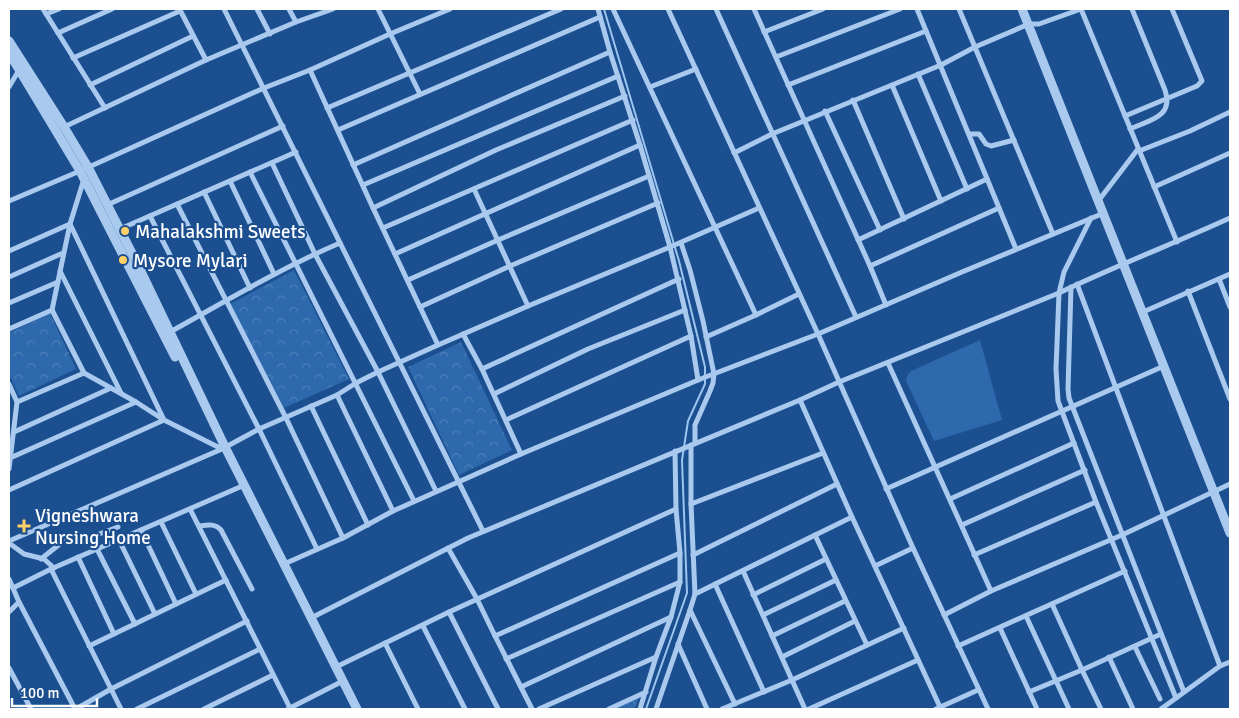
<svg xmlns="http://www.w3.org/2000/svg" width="1239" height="718" font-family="Signika,sans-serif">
	<defs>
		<pattern id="forest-crowns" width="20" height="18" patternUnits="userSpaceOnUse" patternTransform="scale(1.25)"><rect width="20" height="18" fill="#2e69ad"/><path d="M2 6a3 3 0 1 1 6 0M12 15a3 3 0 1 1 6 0" fill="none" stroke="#4d80b9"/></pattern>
	</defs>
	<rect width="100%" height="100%" fill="#1b4f8f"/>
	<!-- grass -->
	<path fill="#2e69ad" d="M 980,340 L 1002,420 L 934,441 L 906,381 L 907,376 L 911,371 Z"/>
	<!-- forest -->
	<g fill="url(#forest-crowns)">
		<path d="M 294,270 L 349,379 L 284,408 L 230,304 Z"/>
		<path d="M 50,313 L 76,369 L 19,396 L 9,374 L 9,333 Z"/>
		<path d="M 461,342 L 512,450 L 459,475 L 408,367 Z"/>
		<path d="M 639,697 L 635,709 L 614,709 Z"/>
	</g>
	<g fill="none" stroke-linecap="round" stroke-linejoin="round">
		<!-- stream -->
		<path stroke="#9cc4f0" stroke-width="2" d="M 604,9 L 679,261 L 705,367 L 705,384 L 688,421 L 682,460 L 687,593 L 646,709"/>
		<!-- minor -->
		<g stroke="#a9c9ee" stroke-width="5">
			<path d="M 43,9 L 105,108"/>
			<path d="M 224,9 L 483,531"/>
			<path d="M 257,9 L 270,34"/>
			<path d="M 289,9 L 296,22"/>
			<path d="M 378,9 L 420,94"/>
			<path d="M 598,9 L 610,52 L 640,145 L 670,247 L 691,336 L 698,380"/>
			<path d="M 613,9 L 756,315"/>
			<path d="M 668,9 L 818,334 L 913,548 L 988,709"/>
			<path d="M 716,9 L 856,317"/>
			<path d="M 754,9 L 870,266 L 886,305"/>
			<path d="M 917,9 L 1016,249"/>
			<path d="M 959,9 L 1053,234"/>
			<path d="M 1081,9 L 1177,242"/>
			<path d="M 180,10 L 206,60"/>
			<path d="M 46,14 L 59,9"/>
			<path d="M 764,32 L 823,9"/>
			<path d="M 58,33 L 112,9"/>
			<path d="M 776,57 L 900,9"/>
			<path d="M 73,58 L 180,11"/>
			<path d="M 310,70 L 373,208 L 438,345"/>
			<path d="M 918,74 L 967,189"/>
			<path d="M 90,85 L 193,36"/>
			<path d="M 788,85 L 926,31"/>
			<path d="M 892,85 L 941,201"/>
			<path d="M 9,87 L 19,70"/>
			<path d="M 650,87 L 696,69"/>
			<path d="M 853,100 L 904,219"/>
			<path d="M 327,108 L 561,9"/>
			<path d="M 825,111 L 880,230"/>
			<path d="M 1125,116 L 1197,86 L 1202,81 L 1172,9"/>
			<path d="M 64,127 L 206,60 L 296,22 L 333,9"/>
			<path d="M 1130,129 C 1150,120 1174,117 1165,90 L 1132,9"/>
			<path d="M 338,130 L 600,17"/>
			<path d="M 969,134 L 979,134 L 986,144 L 991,146 L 1014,140"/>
			<path d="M 1139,151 L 1190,131 L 1230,112"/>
			<path d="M 734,153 L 772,134 L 941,65 L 975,47 L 1029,24 L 1039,24 L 1081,9"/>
			<path d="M 272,163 L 315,254 L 378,372 L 436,491"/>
			<path d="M 353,165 L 610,52"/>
			<path d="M 250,172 L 414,501"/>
			<path d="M 230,181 L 274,274"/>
			<path d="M 363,185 L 618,76"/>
			<path d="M 1154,187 L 1230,153"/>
			<path d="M 474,189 L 528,306"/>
			<path d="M 204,192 L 250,288"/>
			<path d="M 1099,200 L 1138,149"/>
			<path d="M 9,201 L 80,171 L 264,88 L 310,70 L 390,34 L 450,9"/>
			<path d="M 177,204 L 286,418 L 343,538"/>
			<path d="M 107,205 L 283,126"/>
			<path d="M 373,208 L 496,150 L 625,96"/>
			<path d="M 150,216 L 259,429 L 317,549"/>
			<path d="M 1091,218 L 1064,272 L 1059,293 L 1056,369 L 1058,401 L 1096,502 L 1176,698"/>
			<path d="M 383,228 L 633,120"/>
			<path d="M 120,229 L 296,152"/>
			<path d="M 858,240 L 987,179"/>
			<path d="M 681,243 L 690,270 L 703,321 L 714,374 L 713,383 L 710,391 L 695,425 L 695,443"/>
			<path d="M 9,251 L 70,224 L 164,420 L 9,490"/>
			<path d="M 395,254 L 640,145"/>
			<path d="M 870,266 L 999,208"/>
			<path d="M 60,271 L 121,393"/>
			<path d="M 9,277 L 63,253"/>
			<path d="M 1219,279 L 1230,307"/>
			<path d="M 408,280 L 498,240 L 649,176"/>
			<path d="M 1077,284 L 1220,666 L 1230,662"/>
			<path d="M 1071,287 L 1068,389 L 1069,398 L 1184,692"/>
			<path d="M 1188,291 L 1230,399"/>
			<path d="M 9,303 L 58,282"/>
			<path d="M 420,307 L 510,266 L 658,203"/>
			<path d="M 52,310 L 70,224 L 84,179"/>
			<path d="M 1143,312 L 1230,274"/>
			<path d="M 9,329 L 52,310 L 84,373 L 136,402 L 164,420 L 222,449"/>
			<path d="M 170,332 C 226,301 281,268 340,243"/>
			<path d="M 463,334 L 482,369 L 521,454"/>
			<path d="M 706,337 L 756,315 L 799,294"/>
			<path d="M 888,363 L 991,591"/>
			<path d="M 482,369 L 679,279"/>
			<path d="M 9,384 L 17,402 L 84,373"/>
			<path d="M 494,394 L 588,349 L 685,310"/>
			<path d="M 337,395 L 393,511"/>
			<path d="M 800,400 L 852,517 L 940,707"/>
			<path d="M 311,406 L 368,525"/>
			<path d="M 506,420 L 691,336"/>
			<path d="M 14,432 L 111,388"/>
			<path d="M 10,458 L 136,402"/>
			<path d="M 9,469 L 17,402"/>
			<path d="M 886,489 L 1164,366"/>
			<path d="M 950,499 L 1074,443"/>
			<path d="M 691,504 L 823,453"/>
			<path d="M 190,509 L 290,708"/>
			<path d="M 161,522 L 196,594"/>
			<path d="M 962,525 L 1085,470"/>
			<path d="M 199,526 C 207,525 215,523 221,530 L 252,589"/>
			<path d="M 141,530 L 176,604"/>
			<path d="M 815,535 L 867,645"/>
			<path d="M 119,540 L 155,614"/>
			<path d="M 9,541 L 222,449 L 259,429 L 337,395 L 356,383 L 378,372 L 438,345 L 528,306 L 670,247 L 759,208"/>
			<path d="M 9,543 L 24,554 L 44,559 L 54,568"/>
			<path d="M 448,548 L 477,599 L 495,636 L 532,709"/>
			<path d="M 97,549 L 135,624"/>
			<path d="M 693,555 L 837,484"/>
			<path d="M 974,555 L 1096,502"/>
			<path d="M 78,557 L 114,634"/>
			<path d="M 41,559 L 61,543 L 70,540 L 94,536 L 118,527"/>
			<path d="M 284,564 L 343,538 L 393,511 L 521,454 L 703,378 L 818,334 L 962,272 L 1104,213"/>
			<path d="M 875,566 L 913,548"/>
			<path d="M 51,569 L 121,709"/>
			<path d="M 743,571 L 805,709"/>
			<path d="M 9,579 L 19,602 L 75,709"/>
			<path d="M 715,584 L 764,692"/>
			<path d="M 13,588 L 51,569 L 240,487"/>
			<path d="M 695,594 L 852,517"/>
			<path d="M 753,595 L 826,559"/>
			<path d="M 1052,604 L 1082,670 L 1101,709"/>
			<path d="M 690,610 L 735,704"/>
			<path d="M 9,612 L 19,602"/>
			<path d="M 449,612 L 498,709"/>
			<path d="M 763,615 L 836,580"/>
			<path d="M 944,615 L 991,591 L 1122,535 L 1230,484"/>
			<path d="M 1026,616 L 1069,709"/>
			<path d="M 311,618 L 468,538 L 800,400 L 839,382 L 1059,293 C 1115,266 1173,244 1230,218"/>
			<path d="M 423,626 L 465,709"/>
			<path d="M 1000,628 L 1037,709"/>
			<path d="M 495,636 L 680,553"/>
			<path d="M 772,636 L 845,601"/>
			<path d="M 385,643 L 418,709"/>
			<path d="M 678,644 L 707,709"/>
			<path d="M 89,646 L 226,580"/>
			<path d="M 958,646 L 1125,571"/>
			<path d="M 1135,647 L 1160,699"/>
			<path d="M 782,657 L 855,621"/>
			<path d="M 1109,657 L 1133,709"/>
			<path d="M 506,659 L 680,582"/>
			<path d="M 336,667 L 449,612 L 676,509"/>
			<path d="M 9,668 L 31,709"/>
			<path d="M 521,687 L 671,617"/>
			<path d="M 1029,692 L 1082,670 L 1161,634"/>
			<path d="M 76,709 L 111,689 L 247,621"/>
			<path d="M 137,709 L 260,649"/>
			<path d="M 204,709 L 273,675"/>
			<path d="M 288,709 L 339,683"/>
			<path d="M 539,709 L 656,657"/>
			<path d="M 609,709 L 646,692"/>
			<path d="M 640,709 L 656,657 L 671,617 L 680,582 L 680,553 L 676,509 L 675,451"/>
			<path d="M 656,709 L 690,610 L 695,594 L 691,504 L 691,445"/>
			<path d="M 722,709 L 792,680 L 904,628"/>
			<path d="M 809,709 L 918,660"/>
			<path d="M 936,709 L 978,690"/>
			<path d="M 1161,709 L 1220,666"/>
		</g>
		<!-- tertiary -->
		<g stroke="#a9c9ee" stroke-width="9">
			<path d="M 1022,9 L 1230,533"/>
			<path d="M 9,41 L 64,127 L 88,167 L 137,263 L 225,447 L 357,709"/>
			<path d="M 9,53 L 80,171 L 175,357"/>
		</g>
	</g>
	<!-- markers -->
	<g fill="#ffd166" stroke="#1b4f8f" stroke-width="2">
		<circle cx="125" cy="231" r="5"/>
		<circle cx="123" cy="260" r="5"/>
		<path d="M21.5 518.5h5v5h5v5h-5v5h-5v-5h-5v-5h5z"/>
	</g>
	<g text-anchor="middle" stroke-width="4.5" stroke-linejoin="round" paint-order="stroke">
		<!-- poi labels -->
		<g font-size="19" fill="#fff" stroke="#1b4f8f" text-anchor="start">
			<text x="135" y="238">Mahalakshmi Sweets</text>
			<text x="133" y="267">Mysore Mylari</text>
			<text x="35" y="522">Vigneshwara<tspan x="35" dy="22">Nursing Home</tspan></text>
		</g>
	</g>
	<!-- border -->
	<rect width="1239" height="718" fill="none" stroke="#ffffff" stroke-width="20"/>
	<!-- scale -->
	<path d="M12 698v8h85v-8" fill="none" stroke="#ffffff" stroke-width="2.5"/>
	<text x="20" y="698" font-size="15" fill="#ffffff" stroke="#1b4f8f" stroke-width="4" paint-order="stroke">100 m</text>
</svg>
